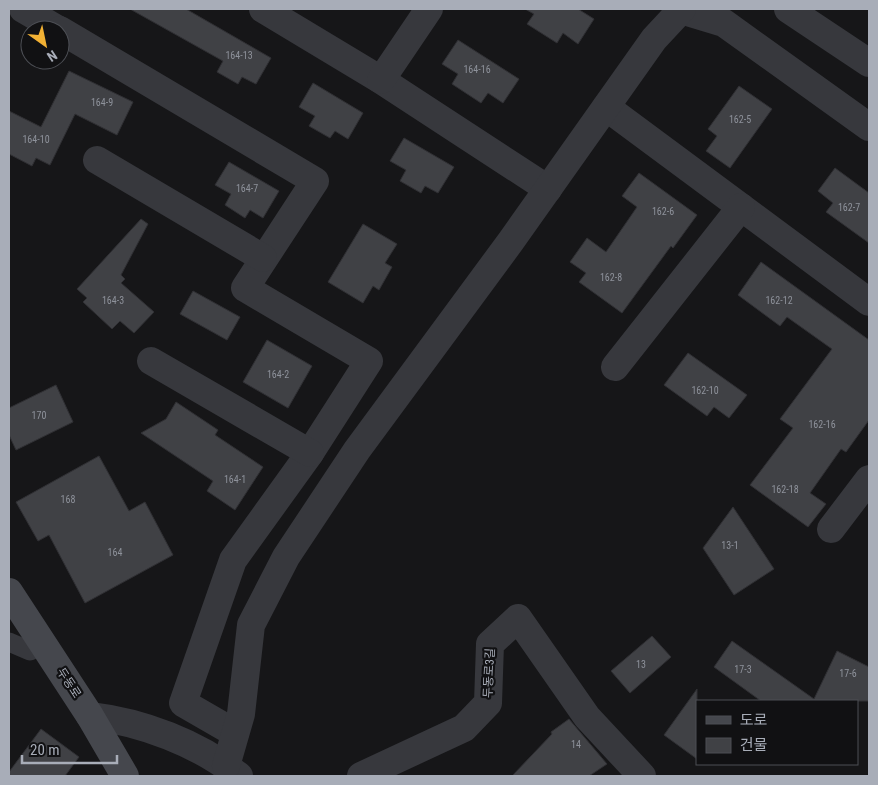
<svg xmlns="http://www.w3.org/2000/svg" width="878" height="785" font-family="'Roboto Condensed','Noto Sans KR',sans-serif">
	<rect width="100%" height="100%" fill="#161618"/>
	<!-- building -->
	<g fill="#404145" stroke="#303034">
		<path d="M 130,9 L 186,9 L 271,58 L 256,84 L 242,77 L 238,84 L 217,72 L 223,61 Z"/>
		<path d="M 525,9 L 578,9 L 594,19 L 578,44 L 563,33 L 557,43 L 527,24 L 534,14 Z"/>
		<path d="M 458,40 L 519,79 L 503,103 L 488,93 L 481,103 L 452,84 L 458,74 L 442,64 Z"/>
		<path d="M 69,71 L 133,102 L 117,135 L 75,114 L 50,165 L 36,158 L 32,166 L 9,154 L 9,111 L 41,127 Z"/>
		<path d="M 313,83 L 363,113 L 348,139 L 335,131 L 330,138 L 309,126 L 315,116 L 299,107 Z"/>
		<path d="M 739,86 L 772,109 L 730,168 L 706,151 L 717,136 L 708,129 Z"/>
		<path d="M 404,138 L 454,167 L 438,193 L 425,186 L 421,193 L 400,181 L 406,170 L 390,161 Z"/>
		<path d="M 229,162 L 279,191 L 263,218 L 250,210 L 245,218 L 225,205 L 231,194 L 215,185 Z"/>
		<path d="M 835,168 L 869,193 L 869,243 L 826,212 L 833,203 L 818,191 Z"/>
		<path d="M 639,173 L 697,215 L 673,248 L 671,246 L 622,313 L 579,282 L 586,273 L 570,262 L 587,238 L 606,252 L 637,207 L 622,196 Z"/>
		<path d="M 141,219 L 148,224 L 121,275 L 125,279 L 121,283 L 154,312 L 134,333 L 120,321 L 112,329 L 83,302 L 87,298 L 77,289 Z"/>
		<path d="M 363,224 L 397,244 L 385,263 L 392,267 L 379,290 L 373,286 L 363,303 L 328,282 Z"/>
		<path d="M 761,262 L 869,340 L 869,420 L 846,452 L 841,449 L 810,493 L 826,504 L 808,527 L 750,485 L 793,428 L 780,419 L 832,349 L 787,317 L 780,326 L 738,295 Z"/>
		<path d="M 193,291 L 240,317 L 227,340 L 180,314 Z"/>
		<path d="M 267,340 L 312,366 L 288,408 L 243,382 Z"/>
		<path d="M 688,353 L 747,395 L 729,418 L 714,407 L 707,416 L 664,385 Z"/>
		<path d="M 56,385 L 73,422 L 16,450 L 9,435 L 9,408 Z"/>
		<path d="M 176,402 L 218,430 L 215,435 L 263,467 L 235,510 L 207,491 L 213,481 L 141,433 L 166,419 Z"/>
		<path d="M 99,456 L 129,511 L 145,502 L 173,555 L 85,603 L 49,535 L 38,541 L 16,502 Z"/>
		<path d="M 733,507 L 774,569 L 734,595 L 703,548 Z"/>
		<path d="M 652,636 L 671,657 L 630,693 L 611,671 Z"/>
		<path d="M 732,641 L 814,699 L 837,651 L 869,667 L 869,701 L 761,701 L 714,667 Z"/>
		<path d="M 697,689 L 697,759 L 664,735 Z"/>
		<path d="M 569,719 L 607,764 L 589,776 L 512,776 L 552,734 L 551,732 Z"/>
		<path d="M 41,729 L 79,757 L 65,776 L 9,776 L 9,772 Z"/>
	</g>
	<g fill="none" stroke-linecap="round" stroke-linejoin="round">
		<!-- lane -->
		<path stroke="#37383d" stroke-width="19" d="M 9,642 L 30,651 L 44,645"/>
		<!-- street -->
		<g stroke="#37383d" stroke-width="28">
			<path d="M 23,9 L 59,30"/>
			<path d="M 263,9 L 381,80 L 548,189"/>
			<path d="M 788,9 L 869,63"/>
			<path d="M 681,10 L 724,23 L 869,127"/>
			<path d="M 60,30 L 315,181 L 245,288 L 369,361 L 310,453 L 233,560 L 183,703 L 235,733"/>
			<path d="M 381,80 L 429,9"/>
			<path d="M 606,107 L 869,302"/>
			<path d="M 97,160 L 263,258"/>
			<path d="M 151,361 L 310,453"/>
			<path d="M 615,367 L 741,207"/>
			<path d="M 831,529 L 869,479"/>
			<path d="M 90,716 C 142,722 198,743 239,776"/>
			<path d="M 226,766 L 241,714 L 251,625 L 286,557 L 357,450 L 511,241 L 654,39 L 682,9"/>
			<path d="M 361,776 L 464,728 L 488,703 L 490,644 L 518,618 L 587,717 L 642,776"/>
		</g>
		<!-- secondary -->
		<path stroke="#45474d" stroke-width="28" d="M 9,592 L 90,716 L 125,776"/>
	</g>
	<g text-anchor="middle" stroke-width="4.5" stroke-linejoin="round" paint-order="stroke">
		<!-- number labels -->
		<g font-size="10" fill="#8e929b">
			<text x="239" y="59">164-13</text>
			<text x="477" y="73">164-16</text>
			<text x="102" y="106">164-9</text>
			<text x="740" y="123">162-5</text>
			<text x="36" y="143">164-10</text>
			<text x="247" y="192">164-7</text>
			<text x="849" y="211">162-7</text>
			<text x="663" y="215">162-6</text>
			<text x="611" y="281">162-8</text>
			<text x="113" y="304">164-3</text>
			<text x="779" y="304">162-12</text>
			<text x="278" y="378">164-2</text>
			<text x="705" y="394">162-10</text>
			<text x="39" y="419">170</text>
			<text x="822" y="428">162-16</text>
			<text x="235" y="483">164-1</text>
			<text x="785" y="493">162-18</text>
			<text x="68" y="503">168</text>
			<text x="730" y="549">13-1</text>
			<text x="115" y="556">164</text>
			<text x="641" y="668">13</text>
			<text x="743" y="673">17-3</text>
			<text x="848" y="677">17-6</text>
			<text x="576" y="748">14</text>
		</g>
		<!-- street labels -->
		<g font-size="12" fill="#a8adb8" stroke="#111113">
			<text transform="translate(489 673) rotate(-87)" y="4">두동로3길</text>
			<text transform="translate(69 683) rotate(57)" y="4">두동로</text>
		</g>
	</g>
	<!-- border -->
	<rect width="878" height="785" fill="none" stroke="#a8adb8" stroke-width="20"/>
	<!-- legend -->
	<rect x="696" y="700" width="162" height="65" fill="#111113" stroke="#4d4f55"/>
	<rect x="706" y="716" width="25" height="8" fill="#45474d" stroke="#4d4f55"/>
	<text x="740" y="725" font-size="15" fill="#a8adb8">도로</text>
	<rect x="706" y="738" width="25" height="15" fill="#404145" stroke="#4d4f55"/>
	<text x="740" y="750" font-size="15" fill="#a8adb8">건물</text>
	<!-- north arrow -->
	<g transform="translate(45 45) rotate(147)"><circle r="24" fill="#111113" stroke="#4d4f55"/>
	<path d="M0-4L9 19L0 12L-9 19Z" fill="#f2b134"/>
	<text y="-8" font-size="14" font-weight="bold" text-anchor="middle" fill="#a8adb8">N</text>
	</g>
	<!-- scale -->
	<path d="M22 755v8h95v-8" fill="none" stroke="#a8adb8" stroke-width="2.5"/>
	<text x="30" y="755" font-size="15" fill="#a8adb8" stroke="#111113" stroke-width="4" paint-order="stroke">20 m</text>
</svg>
